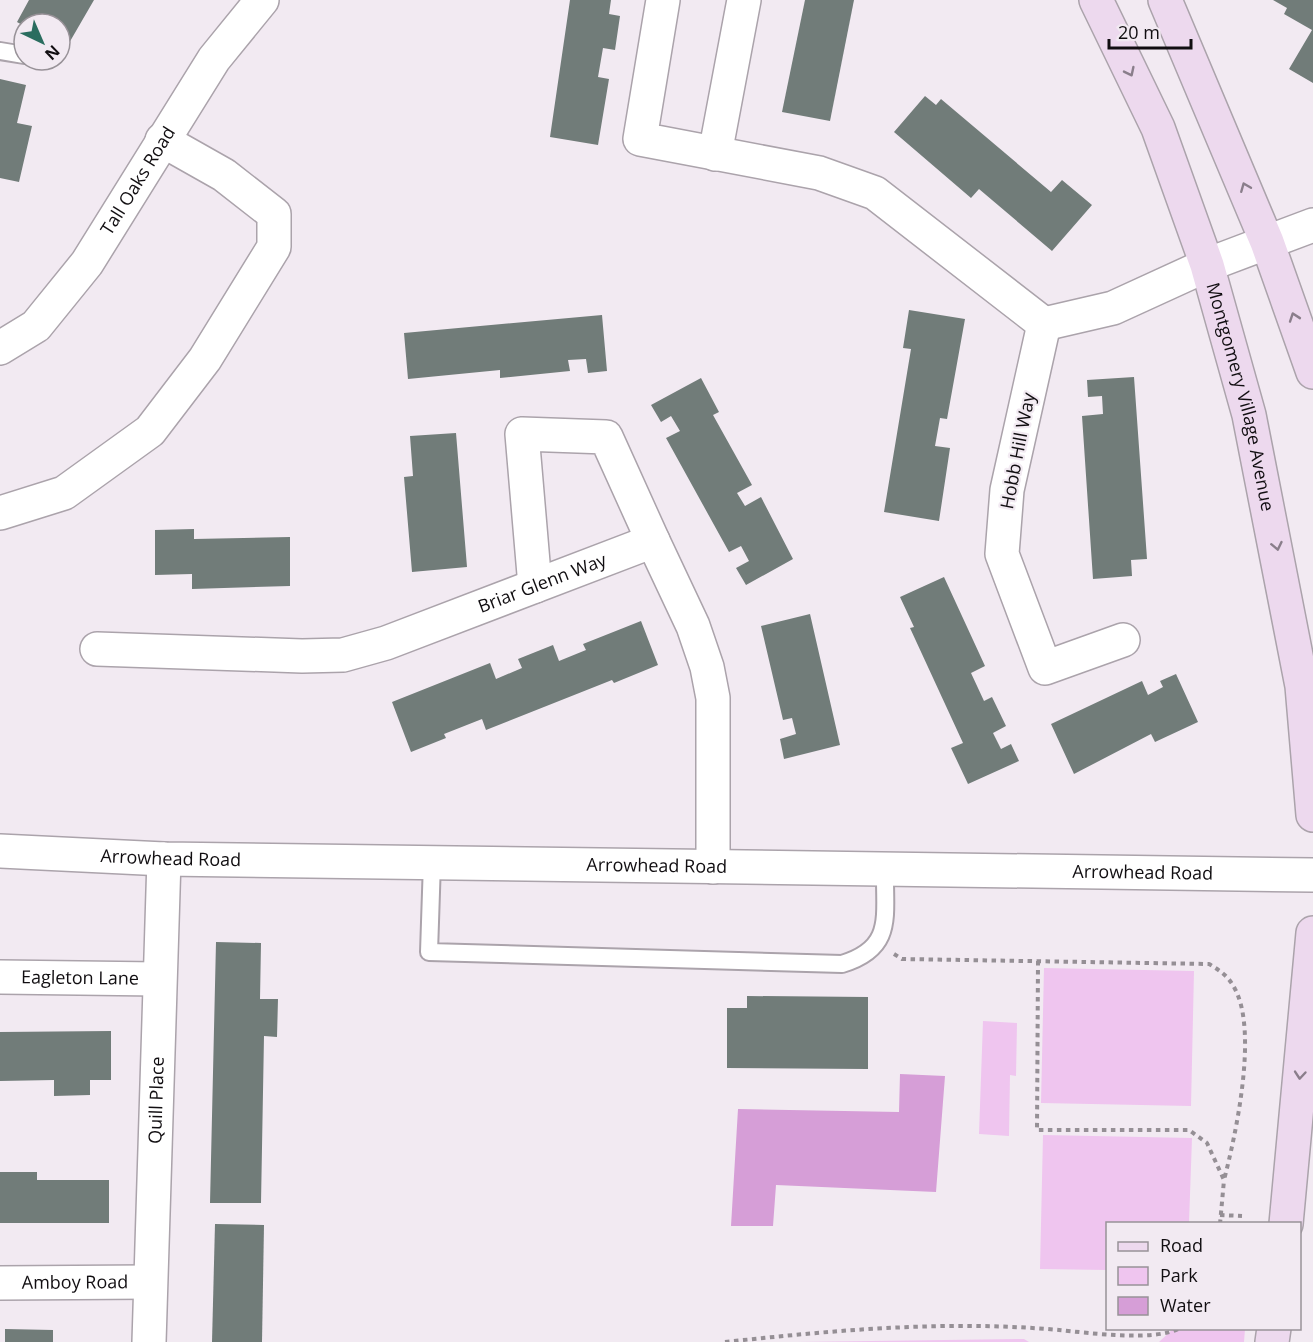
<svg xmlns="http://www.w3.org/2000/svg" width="1313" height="1342" font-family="'Open Sans',sans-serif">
	<rect width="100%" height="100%" fill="#f2eaf2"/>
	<!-- green -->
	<g fill="#efc5ef">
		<path d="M 1044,968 L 1194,971 L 1191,1106 L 1041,1103 Z"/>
		<path d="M 983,1021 L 1017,1023 L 1016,1076 L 1010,1075 L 1009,1136 L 979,1134 Z"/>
		<path d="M 1043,1135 L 1192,1138 L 1189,1223 L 1108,1224 L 1107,1270 L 1040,1269 Z"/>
		<path d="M 1174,1328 L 1245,1328 L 1245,1329 L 1244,1342 L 1159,1342 Z"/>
		<path d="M 1024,1339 L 1029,1342 L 797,1342 Z"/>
	</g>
	<!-- water -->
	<path fill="#d69ed7" d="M 900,1074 L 945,1076 L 936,1192 L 776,1185 L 773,1226 L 731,1226 L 738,1109 L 899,1112 Z"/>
	<!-- building -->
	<g fill="#717c79">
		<path d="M 29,0 L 94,0 L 65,50 L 60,47 L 60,24 L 24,24 L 24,26 L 17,22 Z"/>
		<path d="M 570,0 L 611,0 L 609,14 L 620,16 L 615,50 L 603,48 L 598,77 L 609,79 L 598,145 L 550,137 Z"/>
		<path d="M 805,0 L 854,0 L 830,121 L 782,112 Z"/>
		<path d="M 1273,0 L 1313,0 L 1313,83 L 1289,69 L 1312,30 L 1284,14 L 1287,8 Z"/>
		<path d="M 0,79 L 26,85 L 17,123 L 32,126 L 19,182 L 0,178 Z"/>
		<path d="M 925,96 L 936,105 L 941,99 L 1051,192 L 1062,180 L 1092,205 L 1052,251 L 979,189 L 971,198 L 894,132 Z"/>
		<path d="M 909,310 L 965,319 L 947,419 L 940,418 L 935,446 L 950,448 L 939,521 L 884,512 L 911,349 L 903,348 Z"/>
		<path d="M 602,315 L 607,371 L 588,373 L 586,359 L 568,360 L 570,371 L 500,378 L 500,370 L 408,379 L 404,333 Z"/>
		<path d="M 1134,377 L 1147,559 L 1131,560 L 1132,576 L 1093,579 L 1082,416 L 1103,414 L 1102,396 L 1088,397 L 1087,380 Z"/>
		<path d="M 701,378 L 719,412 L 713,415 L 752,485 L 737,493 L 745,506 L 761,497 L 793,559 L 746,585 L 736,568 L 749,561 L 741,546 L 729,552 L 666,438 L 680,431 L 671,416 L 661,422 L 651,405 Z"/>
		<path d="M 456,433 L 467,567 L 412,572 L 404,477 L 413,476 L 410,436 Z"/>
		<path d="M 194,529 L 194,539 L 290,537 L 290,586 L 192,589 L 192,574 L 155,575 L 155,530 Z"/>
		<path d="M 944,577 L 985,666 L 971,673 L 984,701 L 992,697 L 1006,726 L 993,733 L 1001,749 L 1011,744 L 1019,761 L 968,784 L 951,748 L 963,743 L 910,628 L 914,627 L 900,597 Z"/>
		<path d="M 810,614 L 840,745 L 784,759 L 780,739 L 796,734 L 792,718 L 783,720 L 761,626 Z"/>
		<path d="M 641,621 L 658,665 L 614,683 L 612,680 L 486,730 L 482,719 L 444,734 L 446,738 L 411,752 L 392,702 L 490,663 L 496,679 L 522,668 L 518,659 L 553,645 L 559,661 L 586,650 L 583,644 Z"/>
		<path d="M 1176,674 L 1198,722 L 1155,742 L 1151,734 L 1074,774 L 1051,724 L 1142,681 L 1148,695 L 1163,687 L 1160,681 Z"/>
		<path d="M 216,942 L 261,943 L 260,999 L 278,999 L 277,1037 L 264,1036 L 261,1203 L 210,1203 Z"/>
		<path d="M 747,996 L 868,997 L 868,1069 L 727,1068 L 727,1008 L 747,1008 Z"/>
		<path d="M 111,1031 L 111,1080 L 90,1080 L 90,1095 L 54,1096 L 54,1080 L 0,1081 L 0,1032 Z"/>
		<path d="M 0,1172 L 37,1172 L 37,1180 L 109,1180 L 109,1223 L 0,1223 Z"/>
		<path d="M 215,1224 L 264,1225 L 262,1342 L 212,1342 Z"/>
		<path d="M 5,1329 L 53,1330 L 53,1342 L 5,1342 Z"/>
	</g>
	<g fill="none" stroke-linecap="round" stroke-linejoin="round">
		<defs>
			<g id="service">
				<path d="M 0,51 L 24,55"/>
				<path d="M 432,862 L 429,952 L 842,964 C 895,948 884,916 885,869"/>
			</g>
			<g id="minor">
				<path d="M 663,0 L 640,139 L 819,173 L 875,193 L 1044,324"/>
				<path d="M 715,154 L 744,0"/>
				<path d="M 1044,324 L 1007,490 L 1002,554 L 1045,668 L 1123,640"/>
				<path d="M 1044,324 L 1113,308 L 1207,265"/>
				<path id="s1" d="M 0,348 L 36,326 L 87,263 L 214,59 L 262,0"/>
				<path d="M 0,513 L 64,493 L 150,431 L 205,359 L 274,247 L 274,214 L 224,175 L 162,140"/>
				<path d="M 535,586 L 522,434 L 606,437 L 653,541"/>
				<path id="s2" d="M 97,649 L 302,656 L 343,655 L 386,643 L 653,541 L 693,626 L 707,667 L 713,698 L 713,867"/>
				<path id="s3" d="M 0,977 L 158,979"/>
				<path id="s4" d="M 0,1283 L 150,1282"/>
				<path id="s5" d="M 149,1342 L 164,859"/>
			</g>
			<g id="tertiary">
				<path d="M 1207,265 L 1313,225"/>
				<path id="s6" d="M 0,851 L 164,859 L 1313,875"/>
			</g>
			<g id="secondary">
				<path id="s7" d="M 1096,0 L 1158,128 L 1207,265 L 1249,415 L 1302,686 L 1313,815"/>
				<path d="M 1165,0 L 1267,242 L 1313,372"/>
				<path d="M 1286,1224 L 1313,933"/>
				<path d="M 1272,1342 L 1274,1328"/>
			</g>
		</defs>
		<!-- service casing -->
		<use href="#service" stroke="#aba3ab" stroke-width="20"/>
		<!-- minor casing -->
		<use href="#minor" stroke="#aba3ab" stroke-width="36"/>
		<!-- tertiary casing -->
		<use href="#tertiary" stroke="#aba3ab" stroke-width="36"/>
		<!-- secondary casing -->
		<use href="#secondary" stroke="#aba3ab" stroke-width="36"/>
		<!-- path -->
		<g stroke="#958f95" stroke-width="4" stroke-dasharray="4.5 4.5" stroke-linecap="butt">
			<path d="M 894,954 L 902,959 L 1209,964 C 1221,971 1229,977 1235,989 C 1258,1032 1236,1134 1224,1180 L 1207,1143 L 1189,1130 L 1037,1130 L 1038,961"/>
			<path d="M 1220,1215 L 1242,1216"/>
			<path d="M 1220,1224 L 1224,1180"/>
			<path d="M 725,1342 C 837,1330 947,1320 1059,1330 C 1090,1333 1155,1342 1180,1328"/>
		</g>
		<!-- service -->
		<use href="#service" stroke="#fff" stroke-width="16"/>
		<!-- minor -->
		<use href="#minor" stroke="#fff" stroke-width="33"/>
		<!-- tertiary -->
		<use href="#tertiary" stroke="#fff" stroke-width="33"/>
		<!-- secondary -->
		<use href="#secondary" stroke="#edd9ee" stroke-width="33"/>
	</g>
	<!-- one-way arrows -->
	<defs><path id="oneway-chevron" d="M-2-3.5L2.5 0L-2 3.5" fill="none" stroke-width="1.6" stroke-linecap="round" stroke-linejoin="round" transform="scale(1.5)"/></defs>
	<g stroke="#8a7e8b">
		<use href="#oneway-chevron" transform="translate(1130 72) rotate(64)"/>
		<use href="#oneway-chevron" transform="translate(1245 187) rotate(-112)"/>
		<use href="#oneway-chevron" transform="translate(1294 317) rotate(-109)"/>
		<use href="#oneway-chevron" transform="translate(1277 546) rotate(78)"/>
		<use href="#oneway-chevron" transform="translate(1300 1075) rotate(95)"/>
	</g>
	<g text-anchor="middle" stroke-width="4.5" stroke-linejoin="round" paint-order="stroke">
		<!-- street labels -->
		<g font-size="18" fill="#110e11" stroke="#f2eaf2">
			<text dy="6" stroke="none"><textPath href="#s1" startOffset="220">Tall Oaks Road</textPath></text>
			<text dy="6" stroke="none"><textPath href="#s7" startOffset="424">Montgomery Village Avenue</textPath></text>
			<text transform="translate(1018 451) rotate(-79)" y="6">Hobb Hill Way</text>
			<text dy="6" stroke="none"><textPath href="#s2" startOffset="458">Briar Glenn Way</textPath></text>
			<text dy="6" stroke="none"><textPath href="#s6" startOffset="171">Arrowhead Road</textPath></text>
			<text dy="6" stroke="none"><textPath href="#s6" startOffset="657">Arrowhead Road</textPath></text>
			<text dy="6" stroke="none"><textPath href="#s6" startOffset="1143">Arrowhead Road</textPath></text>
			<text dy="6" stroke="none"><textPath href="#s3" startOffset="80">Eagleton Lane</textPath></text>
			<text dy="6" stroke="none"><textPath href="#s5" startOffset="242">Quill Place</textPath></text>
			<text dy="6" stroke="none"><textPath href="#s4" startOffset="75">Amboy Road</textPath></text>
		</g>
	</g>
	<!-- legend -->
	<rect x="1106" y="1222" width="195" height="108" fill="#f2eaf2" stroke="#989298" stroke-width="1.5"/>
	<rect x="1118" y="1242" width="30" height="9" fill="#edd9ee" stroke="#989298" stroke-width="1.5"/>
	<text x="1160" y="1252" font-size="18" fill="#110e11">Road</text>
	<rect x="1118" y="1267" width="30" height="18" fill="#efc5ef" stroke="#989298" stroke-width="1.5"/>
	<text x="1160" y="1282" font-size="18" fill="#110e11">Park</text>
	<rect x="1118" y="1297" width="30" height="18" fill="#d69ed7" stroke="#989298" stroke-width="1.5"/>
	<text x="1160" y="1312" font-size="18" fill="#110e11">Water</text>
	<!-- north arrow -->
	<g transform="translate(42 42) rotate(136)"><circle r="28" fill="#f2eaf2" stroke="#989298" stroke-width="1.5"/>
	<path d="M0-4.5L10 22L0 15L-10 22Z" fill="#2a6d5f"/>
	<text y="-9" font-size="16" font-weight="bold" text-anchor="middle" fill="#110e11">N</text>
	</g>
	<!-- scale -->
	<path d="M1109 39v9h82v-9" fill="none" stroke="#110e11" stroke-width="3"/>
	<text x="1118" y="39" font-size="18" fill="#110e11" stroke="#f2eaf2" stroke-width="4.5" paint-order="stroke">20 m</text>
</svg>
